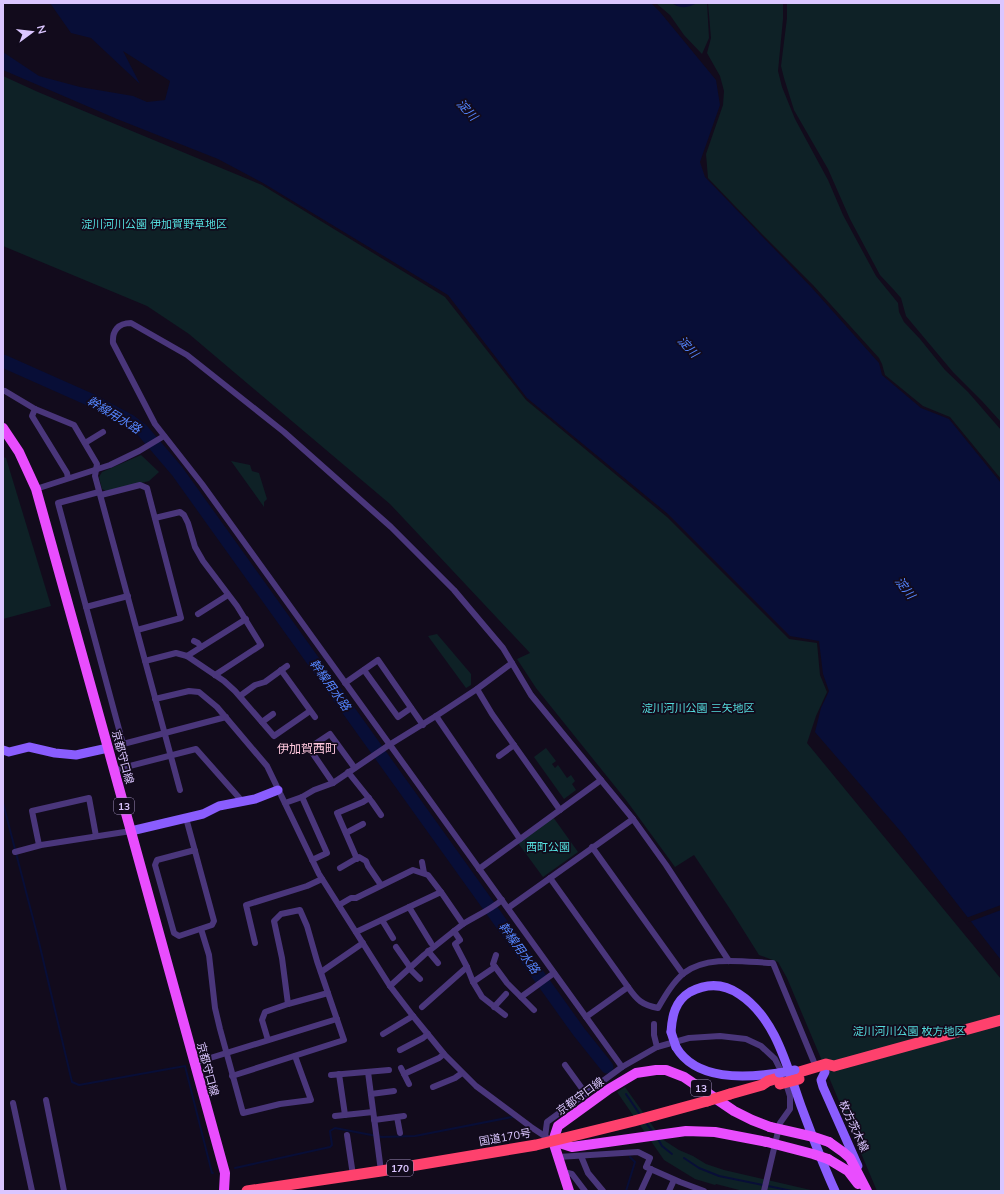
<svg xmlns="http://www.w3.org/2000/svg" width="1004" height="1194" font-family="Mulish,'Noto Sans JP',sans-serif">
	<rect width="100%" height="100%" fill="#120b1c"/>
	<!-- green -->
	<g fill="#0e2126">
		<path d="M 656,3 L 672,3 L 677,6 L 697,3 L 707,3 L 709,38 L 702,54 L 684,35 L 670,15 Z"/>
		<path d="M 708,3 L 783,3 L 783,19 L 778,71 L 782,87 L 795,119 L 828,180 L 843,215 L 876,276 L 898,303 L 899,312 L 904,322 L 920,339 L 945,370 L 968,392 L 1001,430 L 1001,479 L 950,417 L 923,406 L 885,375 L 882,364 L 879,358 L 813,285 L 761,233 L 708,178 L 706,154 L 723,105 L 724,91 L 720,76 L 707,53 L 711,38 Z"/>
		<path d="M 787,3 L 1001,3 L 1001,422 L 982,401 L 953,372 L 906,316 L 901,298 L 894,290 L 880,275 L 850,219 L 828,169 L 794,110 L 784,78 L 781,66 L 787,18 Z"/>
		<path d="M 3,76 L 38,92 L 262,185 L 445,297 L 526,400 L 667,517 L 789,639 L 817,643 L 820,675 L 827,692 L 816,716 L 807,743 L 1001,979 L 1001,1191 L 877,1191 L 787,978 L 778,962 L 759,955 L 732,912 L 694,855 L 675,867 L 626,800 L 536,688 L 517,659 L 530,653 L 390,504 L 189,334 L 147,306 L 3,246 Z"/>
		<path d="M 141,455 L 159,472 L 149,481 L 108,492 L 102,489 L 99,477 L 102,472 Z"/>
		<path d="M 3,457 L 6,458 L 51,606 L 3,619 Z"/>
		<path d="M 231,461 L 250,465 L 252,471 L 259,473 L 267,499 L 264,502 L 264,507 Z"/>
		<path d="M 437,634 L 471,674 L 471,685 L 466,688 L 428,636 Z"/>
		<path d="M 546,748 L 556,761 L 552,764 L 555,768 L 558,765 L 567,778 L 571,775 L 575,781 L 572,784 L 576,790 L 564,799 L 534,757 Z"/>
		<path d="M 553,817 L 578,852 L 543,877 L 518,843 Z"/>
		<path d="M 625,1087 L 662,1139 L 679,1150 L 693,1156 L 706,1164 L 724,1170 L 815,1191 L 743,1191 L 716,1184 L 715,1185 L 695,1179 L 664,1160 L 617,1092 Z"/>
	</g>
	<!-- water -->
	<g fill="#080e37">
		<path d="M 50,3 L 651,3 L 660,12 L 716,80 L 720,105 L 700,162 L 705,177 L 812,288 L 879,363 L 882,375 L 921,408 L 949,419 L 1001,483 L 1001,960 L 902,833 L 815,732 L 821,708 L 829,691 L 823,674 L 819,641 L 790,636 L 668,514 L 527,398 L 448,295 L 263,183 L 218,159 L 117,119 L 3,70 L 3,52 L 39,76 L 80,87 L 133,96 L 147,102 L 165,100 L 170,81 L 123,51 L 140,84 L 91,38 L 71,33 Z"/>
		<path d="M 672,3 L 697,3 C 688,8 681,9 672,3 Z"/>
	</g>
	<!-- pier -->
	<path fill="#120b1c" d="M 1001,905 L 1001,910 L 969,922 L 966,918 Z"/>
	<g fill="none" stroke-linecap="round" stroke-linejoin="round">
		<!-- stream -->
		<g stroke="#080e37" stroke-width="2">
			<path d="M 3,803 L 37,934 L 72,1082 L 79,1085 L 185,1066 L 212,1173 L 213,1173"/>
			<path d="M 626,1094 L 641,1116"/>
			<path d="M 646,1123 L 653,1132"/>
			<path d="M 658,1139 L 662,1146 L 672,1154"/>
			<path d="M 684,1158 L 699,1168 L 719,1176 L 792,1191"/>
			<path d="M 235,1168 L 330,1147 L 332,1145 L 330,1131 L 335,1128 L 382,1137 L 415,1136 L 512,1117"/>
			<path d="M 626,1191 L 635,1162 L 630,1157"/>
		</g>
		<!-- river -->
		<path stroke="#080e37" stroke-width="13" d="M 3,361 L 93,401 L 130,421 L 142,430 L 177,471 L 579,1032 L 607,1067"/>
		<!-- street -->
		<g stroke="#4a367b" stroke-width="6">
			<path d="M 5,391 L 35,409 L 74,425 L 97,464 L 95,476 L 180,790"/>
			<path d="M 35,409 L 32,416 L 67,473 L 68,478"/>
			<path d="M 85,443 L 103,432"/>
			<path d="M 36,489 L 110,465 L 139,451 L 164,436"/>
			<path d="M 99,492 L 58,503 L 123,744 L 226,717"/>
			<path d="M 101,495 L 140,485 L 147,488 L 181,618 L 137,630"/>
			<path d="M 155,518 L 180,512 L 184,515 L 188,523 L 195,547 L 203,561 L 237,606 L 261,645 L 215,675"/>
			<path d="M 86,607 L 128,596"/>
			<path d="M 198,614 L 228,595"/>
			<path d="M 194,641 L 198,643 L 201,647"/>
			<path d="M 187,656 L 246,619"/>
			<path d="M 145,661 L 176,653 L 187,656 L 224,681 L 235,691 L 274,736 L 310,711"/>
			<path d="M 281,670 L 315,717"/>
			<path d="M 364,670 L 398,717 L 411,708"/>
			<path d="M 345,683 L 378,660 L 423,725"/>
			<path d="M 477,689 L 492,714 L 560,810"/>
			<path d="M 240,696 L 255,685 L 265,682 L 287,666"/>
			<path d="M 155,699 L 189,691 L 199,692 L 217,707 L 267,766 L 319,874 L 390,986 L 413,1016 L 444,1054 L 476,1086 L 531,1127 L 552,1141"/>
			<path d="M 436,716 L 520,839"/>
			<path d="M 262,722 L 273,714"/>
			<path d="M 499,756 L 514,745"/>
			<path d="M 114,770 L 196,749 L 242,801"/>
			<path d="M 348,772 L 372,802 L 381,815"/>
			<path d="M 333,783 L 309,748 L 330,734 L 354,767"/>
			<path d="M 302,797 L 327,853 L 312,860"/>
			<path d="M 285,803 L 302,797 L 314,790 L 333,783 L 389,745 L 436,716 L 477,689 L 512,663"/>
			<path d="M 186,818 L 214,921 L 212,925 L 179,936 L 174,933 L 155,865 L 157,860 L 195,850"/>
			<path d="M 346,833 L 363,824"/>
			<path d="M 39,845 L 32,811 L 89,798 L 96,836"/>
			<path d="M 592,847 L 683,974"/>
			<path d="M 15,852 L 41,845 L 131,831"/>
			<path d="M 357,859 L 337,813 L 363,802 L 369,798"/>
			<path d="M 422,862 L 424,873"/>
			<path d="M 340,868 L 359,857 L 366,861 L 368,866 L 381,885"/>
			<path d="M 479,869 L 601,780"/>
			<path d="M 550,878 L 628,987"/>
			<path d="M 339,905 L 351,898 L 356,898 L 413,870 L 428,875 L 441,892"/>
			<path d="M 409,907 L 431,943"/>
			<path d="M 508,908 L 633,819"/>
			<path d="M 382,920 L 393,938"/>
			<path d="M 463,924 C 476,916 490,910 502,900"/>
			<path d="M 201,929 L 209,955 L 215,1008 L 220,1029 L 243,1113 L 280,1104 L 311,1100 L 295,1056"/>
			<path d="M 356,932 L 441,892 L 463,924 L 454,931 L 460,940 L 455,944 L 467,967 L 473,982 L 482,997 L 505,1015"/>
			<path d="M 255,943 L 246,905 L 307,886 L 322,879"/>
			<path d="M 396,947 L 410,967"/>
			<path d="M 428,951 L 438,963"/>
			<path d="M 496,955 L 493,964 L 507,983 L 534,1010"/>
			<path d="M 409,968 L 420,979"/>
			<path d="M 321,972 L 363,943"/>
			<path d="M 473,982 L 495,967"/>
			<path d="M 390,986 L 424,955 L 454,931"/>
			<path d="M 521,997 L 554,973"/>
			<path d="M 422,1007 L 467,967"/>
			<path d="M 494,1007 L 506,994"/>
			<path d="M 586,1017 L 628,987 C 637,1000 642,1005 658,1008 C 665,996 673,982 684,973 C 708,955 745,962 773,963 L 816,1067"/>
			<path d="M 654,1024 L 654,1035 L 657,1047"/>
			<path d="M 383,1034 L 413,1016"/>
			<path d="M 268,1040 L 262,1020 L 265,1012 L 288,1004 L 328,993"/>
			<path d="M 400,1050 L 423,1038 L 428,1034"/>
			<path d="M 194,1063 L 337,1019"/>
			<path d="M 565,1065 L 586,1094"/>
			<path d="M 622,1067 L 202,484 L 155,424 L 113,343 C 112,331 118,323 131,323 L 187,355 L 284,432 L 391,527 L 454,590 L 503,648 L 531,695 L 633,819 L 666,865 L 729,961"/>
			<path d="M 401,1068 L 409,1084"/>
			<path d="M 368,1072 L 381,1171"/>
			<path d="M 339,1074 L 345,1115"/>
			<path d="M 404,1074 L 439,1058 L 444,1054"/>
			<path d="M 331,1075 L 389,1070"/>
			<path d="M 232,1076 L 344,1040 L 317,961 L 307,926 L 300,910 L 281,914 L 274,921 L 282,958 L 288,1004"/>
			<path d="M 433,1087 L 455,1078 L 462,1073"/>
			<path d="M 371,1094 L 394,1091"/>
			<path d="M 46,1100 L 64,1191"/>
			<path d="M 13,1103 L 32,1191"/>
			<path d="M 335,1116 L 373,1112"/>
			<path d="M 397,1117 L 400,1133"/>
			<path d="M 374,1120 L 404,1116"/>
			<path d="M 347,1135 L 353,1175"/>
			<path d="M 545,1137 L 547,1122 L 622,1067 L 657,1047 L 689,1038 L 720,1036 L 746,1039 L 761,1046 L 775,1059 L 784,1077 L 790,1096 L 790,1109 L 780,1123 L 764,1191"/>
			<path d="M 581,1156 L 588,1173 L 603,1191"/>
			<path d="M 558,1157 L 638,1152 L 650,1158 L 646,1167 L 680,1182 L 704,1191"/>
			<path d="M 563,1172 L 572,1174 L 585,1191"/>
			<path d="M 641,1191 L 651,1169"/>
			<path d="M 669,1191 L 674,1180"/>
		</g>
		<!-- secondary -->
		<g stroke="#8a5dfe" stroke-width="9">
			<path d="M 3,750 L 9,752 L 29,747 L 55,753 L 76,755 L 108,748"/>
			<path d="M 131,831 L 203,814 L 219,806 L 255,799 L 278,790"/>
			<path d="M 671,1032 C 672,1016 675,1001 690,992 C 707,983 723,983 739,994 C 776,1018 787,1067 801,1106 C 812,1135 822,1163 835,1191"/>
			<path d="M 676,1047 C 696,1081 745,1078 779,1073"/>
			<path d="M 825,1072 L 821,1080 L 823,1087 L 858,1166"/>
		</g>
		<!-- primary -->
		<g stroke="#e94dfe" stroke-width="10">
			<path d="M 3,428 L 19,452 L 36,489 L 108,748 L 225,1173 L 224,1191"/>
			<path d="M 553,1141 L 558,1126 L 609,1089 L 636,1073 L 656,1070 L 666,1070 L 684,1077 L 734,1111 L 752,1120 L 770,1127"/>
			<path d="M 553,1141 L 572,1147 L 686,1131 L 715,1132 L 767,1142"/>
			<path d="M 553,1141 L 569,1191"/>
			<path d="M 829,1142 L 843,1152 L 850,1158 L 867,1191"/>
			<path d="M 828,1159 L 848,1171 L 858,1184"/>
		</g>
		<!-- highway -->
		<g stroke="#fe416d" stroke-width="11">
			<path d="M 796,1073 L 826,1064 L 834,1066 L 1001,1020"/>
			<path d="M 730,1094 L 762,1085 L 768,1081 L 778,1078"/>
			<path d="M 247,1191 L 381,1171 L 536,1145 L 634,1121 L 707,1101"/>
		</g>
		<!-- secondary-bridge -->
		<g stroke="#8a5dfe" stroke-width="9">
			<path d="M 671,1032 L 676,1047"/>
			<path d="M 779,1073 L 795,1070"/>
		</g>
		<!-- primary-bridge -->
		<g stroke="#e94dfe" stroke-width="10">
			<path d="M 770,1127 L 814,1137 L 829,1142"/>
			<path d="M 767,1142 L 813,1154 L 828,1159"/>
		</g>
		<!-- highway-bridge -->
		<g stroke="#fe416d" stroke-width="11">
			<path d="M 780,1084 L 799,1079"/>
			<path d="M 707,1101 L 730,1094"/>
		</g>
	</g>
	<g text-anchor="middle" stroke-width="3.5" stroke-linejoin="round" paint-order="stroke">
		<!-- shield labels -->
		<g fill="#120b1c" stroke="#9f8ebb" stroke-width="1">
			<rect x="114" y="798" width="20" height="16" rx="3"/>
			<rect x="691" y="1080" width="20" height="16" rx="3"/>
			<rect x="387" y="1160" width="26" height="16" rx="3"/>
		</g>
		<g font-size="10" font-weight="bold" fill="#dbc6ff">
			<text x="124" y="810">13</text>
			<text x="701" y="1092">13</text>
			<text x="400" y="1172">170</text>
		</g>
		<!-- park labels -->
		<g font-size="11" fill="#54dddd" stroke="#120b1c">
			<text x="154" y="228">淀川河川公園 伊加賀野草地区</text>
			<text x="698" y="712">淀川河川公園 三矢地区</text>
			<text x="548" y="851">西町公園</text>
			<text x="909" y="1035">淀川河川公園 枚方地区</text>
		</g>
		<!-- street labels -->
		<g font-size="11" fill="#dbc6ff" stroke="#120b1c">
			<text transform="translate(123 757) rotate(75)" y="4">京都守口線</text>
			<text transform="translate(208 1069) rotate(75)" y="4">京都守口線</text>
			<text transform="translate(580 1096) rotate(-36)" y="4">京都守口線</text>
			<text transform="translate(854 1126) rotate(65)" y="4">枚方茨木線</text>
			<text transform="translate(505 1137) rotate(-10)" y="4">国道170号</text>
		</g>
		<!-- water labels -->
		<g font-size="12" font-style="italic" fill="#5485fe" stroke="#120b1c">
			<text transform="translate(467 110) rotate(47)" y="4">淀川</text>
			<text transform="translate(688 347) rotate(47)" y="4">淀川</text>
			<text transform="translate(114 415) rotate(31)" y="4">幹線用水路</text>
			<text transform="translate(905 588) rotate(52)" y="4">淀川</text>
			<text transform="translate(330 685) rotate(54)" y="4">幹線用水路</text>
			<text transform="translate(519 948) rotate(54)" y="4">幹線用水路</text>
		</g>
		<!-- neighbourhood labels -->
		<g font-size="12" fill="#ffc8dd" stroke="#120b1c">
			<text x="307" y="753">伊加賀西町</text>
		</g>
	</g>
	<!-- border -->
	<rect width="1004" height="1194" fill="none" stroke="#dbc6ff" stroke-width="8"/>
	<!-- north arrow -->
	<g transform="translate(32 32) rotate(75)" stroke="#120b1c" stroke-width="3" paint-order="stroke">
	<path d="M0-3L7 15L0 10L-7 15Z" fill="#dbc6ff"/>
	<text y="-6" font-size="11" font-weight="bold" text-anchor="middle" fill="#dbc6ff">N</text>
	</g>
</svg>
